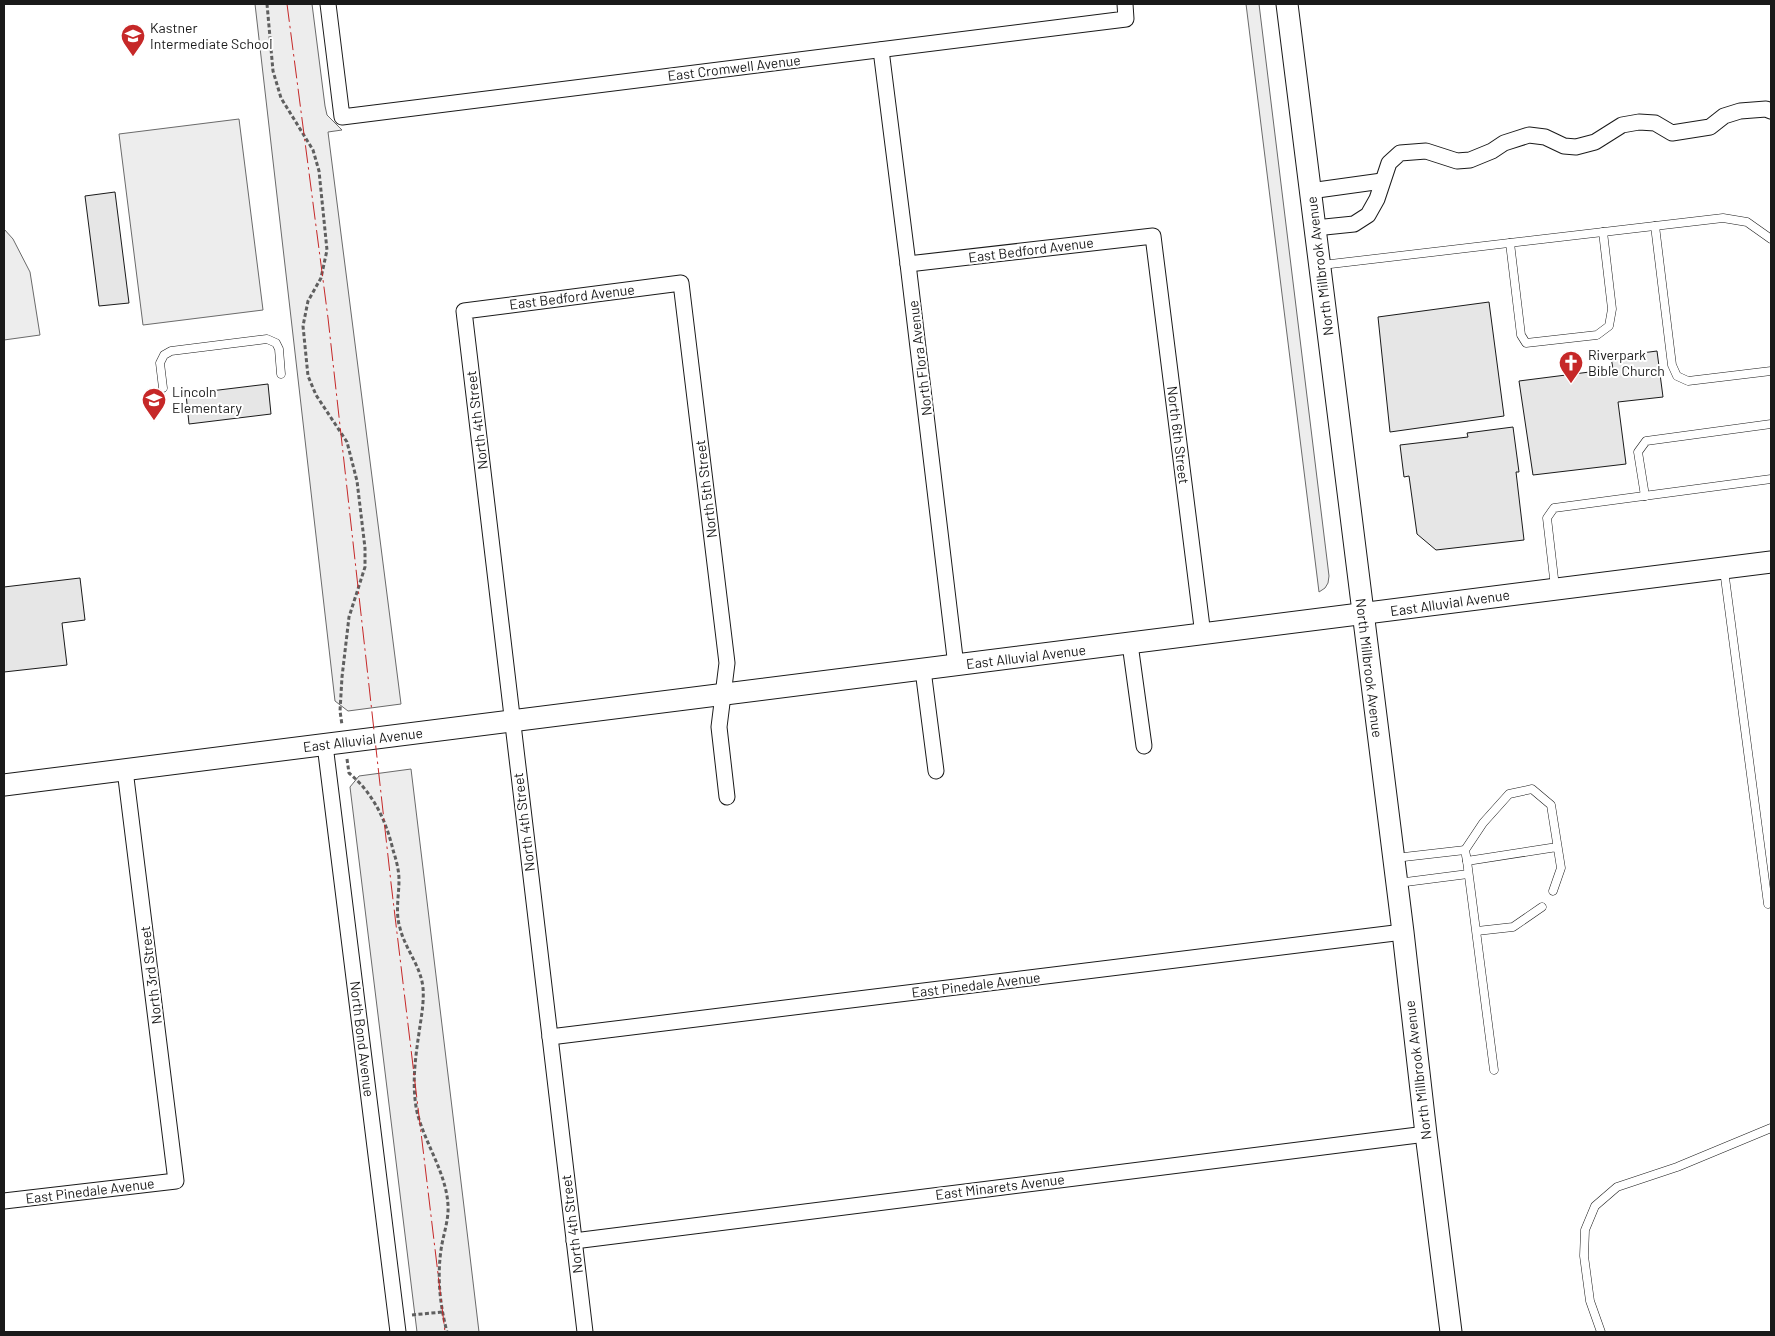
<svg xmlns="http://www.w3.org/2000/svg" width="1775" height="1336" font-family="Barlow,sans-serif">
	<rect width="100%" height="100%" fill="#fff"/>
	<!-- built -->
	<g fill="#ededed" stroke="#6a6a6a">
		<path d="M 255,4 L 312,4 L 325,106 L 327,115 L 342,130 L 328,132 L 401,704 L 348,711 L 335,701 Z"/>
		<path d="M 1246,4 L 1259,4 L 1329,576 L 1328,583 L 1325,588 L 1319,592 Z"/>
		<path d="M 239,119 L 263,310 L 143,325 L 119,134 Z"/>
		<path d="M 4,229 L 13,239 L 30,272 L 40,335 L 4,340 Z"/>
		<path d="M 411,769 L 469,1248 L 479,1332 L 417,1332 L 350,787 L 359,776 Z"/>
	</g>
	<!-- building -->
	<g fill="#e6e6e6" stroke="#1a1a1a">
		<path d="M 115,192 L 129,303 L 99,306 L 85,196 Z"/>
		<path d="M 1489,302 L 1504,416 L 1390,432 L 1378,317 Z"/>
		<path d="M 1657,351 L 1663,397 L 1618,402 L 1626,464 L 1533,475 L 1519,381 L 1613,369 L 1611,357 Z"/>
		<path d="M 268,384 L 271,414 L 189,424 L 186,394 Z"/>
		<path d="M 1513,427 L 1519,472 L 1516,472 L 1524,540 L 1436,550 L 1417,534 L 1409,476 L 1404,477 L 1400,445 L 1468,437 L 1467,433 Z"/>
		<path d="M 80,578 L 85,620 L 62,623 L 67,665 L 4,672 L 4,587 Z"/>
	</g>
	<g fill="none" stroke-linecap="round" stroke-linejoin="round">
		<defs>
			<g id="lane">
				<path d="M 1655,226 L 1672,365 L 1677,376 L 1688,381 L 1771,371"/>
				<path d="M 1510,243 L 1521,335 L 1526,343 L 1597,335 L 1609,326 L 1612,309 L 1603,232"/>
				<path d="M 1322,265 L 1723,218 L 1747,222 L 1771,239"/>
				<path d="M 163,388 L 160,363 L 164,355 L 171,351 L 267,339 L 276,343 L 279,349 L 281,374"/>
				<path d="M 1645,496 L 1638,452 L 1646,441 L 1771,424"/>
				<path d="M 1724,570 L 1768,904"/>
				<path d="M 1555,587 L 1547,518 L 1554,508 L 1771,479"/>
				<path d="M 1395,858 L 1465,850"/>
				<path d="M 1467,861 L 1494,1070"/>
				<path d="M 1398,883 L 1468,874"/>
				<path d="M 1553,891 L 1561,868 L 1551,805 L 1532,789 L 1509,794 L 1483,823 L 1465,850 L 1467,861 L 1557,847"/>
				<path d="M 1477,931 L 1513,927 L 1542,907"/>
				<path d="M 1601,1332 L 1590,1301 L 1584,1256 L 1585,1230 L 1595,1206 L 1617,1187 L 1677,1167 L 1771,1128"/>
			</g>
			<g id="street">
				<path d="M 328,4 L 342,117 L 1126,19 L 1125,4"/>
				<path d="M 881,50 L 908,264 L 956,666"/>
				<path d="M 1310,191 L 1382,181"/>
				<path d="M 1315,228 L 1354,224 L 1368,215 L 1377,199 L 1389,163 L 1400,153 L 1426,151 L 1457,161 L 1470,160 L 1492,151 L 1504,143 L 1529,135 L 1545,137 L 1564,146 L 1576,147 L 1595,142 L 1622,125 L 1639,122 L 1655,123 L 1672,133 L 1710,127 L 1724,116 L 1740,111 L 1766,109 L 1771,111"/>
				<path d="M 908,264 L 1153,236 L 1203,635"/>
				<path d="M 1130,644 L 1144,746"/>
				<path d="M 923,670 L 936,771"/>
				<path d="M 325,745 L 398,1332"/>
				<path d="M 550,1037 L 1403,932"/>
				<path d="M 4,1201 L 176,1181 L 125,770"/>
				<path d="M 574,1241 L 1426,1134"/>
				<path d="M 585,1332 L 464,311 L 681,283 L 727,663 L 719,727 L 727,797"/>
			</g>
			<g id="secondary">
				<path d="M 1287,4 L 1403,932 L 1426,1134 L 1451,1332"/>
				<path d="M 4,785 L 1771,562"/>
			</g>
		</defs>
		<!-- lane casing -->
		<use href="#lane" stroke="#1a1a1a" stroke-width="9"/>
		<!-- street casing -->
		<use href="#street" stroke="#1a1a1a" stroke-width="17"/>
		<!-- secondary casing -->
		<use href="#secondary" stroke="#1a1a1a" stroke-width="23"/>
		<!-- path -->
		<g stroke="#5f5f5f" stroke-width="3" stroke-dasharray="4 2.5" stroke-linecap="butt">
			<path d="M 267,4 L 273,71 L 281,98 L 313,150 L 319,171 L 327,250 L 321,278 L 308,301 L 303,326 L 308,376 L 316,395 L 347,442 L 357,481 L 365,548 L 365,567 L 349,617 L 342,677 L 340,711 L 342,725"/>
			<path d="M 347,759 L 349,773 C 373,793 386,820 393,850 C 396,859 399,870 399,880 C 399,896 395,912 400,928 C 405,949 421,966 423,988 C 424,1000 422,1013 420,1026 C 416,1054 411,1083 417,1112 C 425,1144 446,1172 448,1205 C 449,1220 443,1235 441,1250 C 437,1278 440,1305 447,1332"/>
			<path d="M 412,1315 L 442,1312"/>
		</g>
		<!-- lane -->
		<use href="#lane" stroke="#fff" stroke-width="8"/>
		<!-- street -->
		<use href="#street" stroke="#fff" stroke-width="15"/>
		<!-- secondary -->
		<use href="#secondary" stroke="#fff" stroke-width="21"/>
		<!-- power -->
		<path stroke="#c62828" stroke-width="1" stroke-dasharray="18 4 2.5 4" stroke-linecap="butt" d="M 287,4 L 328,318 L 391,883 L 445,1332"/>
	</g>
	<!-- icons -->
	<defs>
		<symbol id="school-pin" viewBox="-11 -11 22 30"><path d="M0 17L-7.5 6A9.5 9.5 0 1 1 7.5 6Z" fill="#c62828" stroke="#fff"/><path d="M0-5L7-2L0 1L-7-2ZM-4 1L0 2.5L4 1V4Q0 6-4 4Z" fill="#fff"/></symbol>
		<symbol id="church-pin" viewBox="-11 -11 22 30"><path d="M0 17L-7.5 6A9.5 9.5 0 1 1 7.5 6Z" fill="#c62828" stroke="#fff"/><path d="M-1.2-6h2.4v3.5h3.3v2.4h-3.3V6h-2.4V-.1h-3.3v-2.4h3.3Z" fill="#fff"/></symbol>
	</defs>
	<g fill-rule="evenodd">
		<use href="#school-pin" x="119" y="22" width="28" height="38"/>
		<use href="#church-pin" x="1557" y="349" width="28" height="38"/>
		<use href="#school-pin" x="140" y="386" width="28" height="38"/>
	</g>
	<g text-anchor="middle" stroke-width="4" stroke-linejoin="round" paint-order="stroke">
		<!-- poi labels -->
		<g font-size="14" fill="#1a1a1a" stroke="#fff" text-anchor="start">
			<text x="150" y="33">Kastner<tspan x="150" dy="16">Intermediate School</tspan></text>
			<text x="1588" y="360">Riverpark<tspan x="1588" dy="16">Bible Church</tspan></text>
			<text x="172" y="397">Lincoln<tspan x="172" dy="16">Elementary</tspan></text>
		</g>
		<!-- street labels -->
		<g font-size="14" fill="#1a1a1a" stroke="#fff">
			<text transform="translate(734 68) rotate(-7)" y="5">East Cromwell Avenue</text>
			<text transform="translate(1031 250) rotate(-7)" y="5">East Bedford Avenue</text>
			<text transform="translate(1320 266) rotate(-97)" y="5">North Millbrook Avenue</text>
			<text transform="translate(572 297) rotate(-7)" y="5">East Bedford Avenue</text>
			<text transform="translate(920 358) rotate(-97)" y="5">North Flora Avenue</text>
			<text transform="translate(477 420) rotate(-97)" y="5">North 4th Street</text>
			<text transform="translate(1178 435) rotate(83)" y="5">North 6th Street</text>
			<text transform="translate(706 489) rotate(-97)" y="5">North 5th Street</text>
			<text transform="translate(1450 603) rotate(-8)" y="5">East Alluvial Avenue</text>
			<text transform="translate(1026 657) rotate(-7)" y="5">East Alluvial Avenue</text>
			<text transform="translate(1369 668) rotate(83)" y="5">North Millbrook Avenue</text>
			<text transform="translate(363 740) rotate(-7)" y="5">East Alluvial Avenue</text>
			<text transform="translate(524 822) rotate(-97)" y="5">North 4th Street</text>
			<text transform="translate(151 975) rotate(-97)" y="5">North 3rd Street</text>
			<text transform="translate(976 985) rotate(-7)" y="5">East Pinedale Avenue</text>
			<text transform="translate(362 1039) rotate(83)" y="5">North Bond Avenue</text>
			<text transform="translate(1418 1070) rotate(-97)" y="5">North Millbrook Avenue</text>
			<text transform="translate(1000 1187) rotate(-7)" y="5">East Minarets Avenue</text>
			<text transform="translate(90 1191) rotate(-7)" y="5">East Pinedale Avenue</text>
			<text transform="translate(572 1224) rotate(-97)" y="5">North 4th Street</text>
		</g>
	</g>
	<!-- border -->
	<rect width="1775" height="1336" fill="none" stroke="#1a1a1a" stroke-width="10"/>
</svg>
